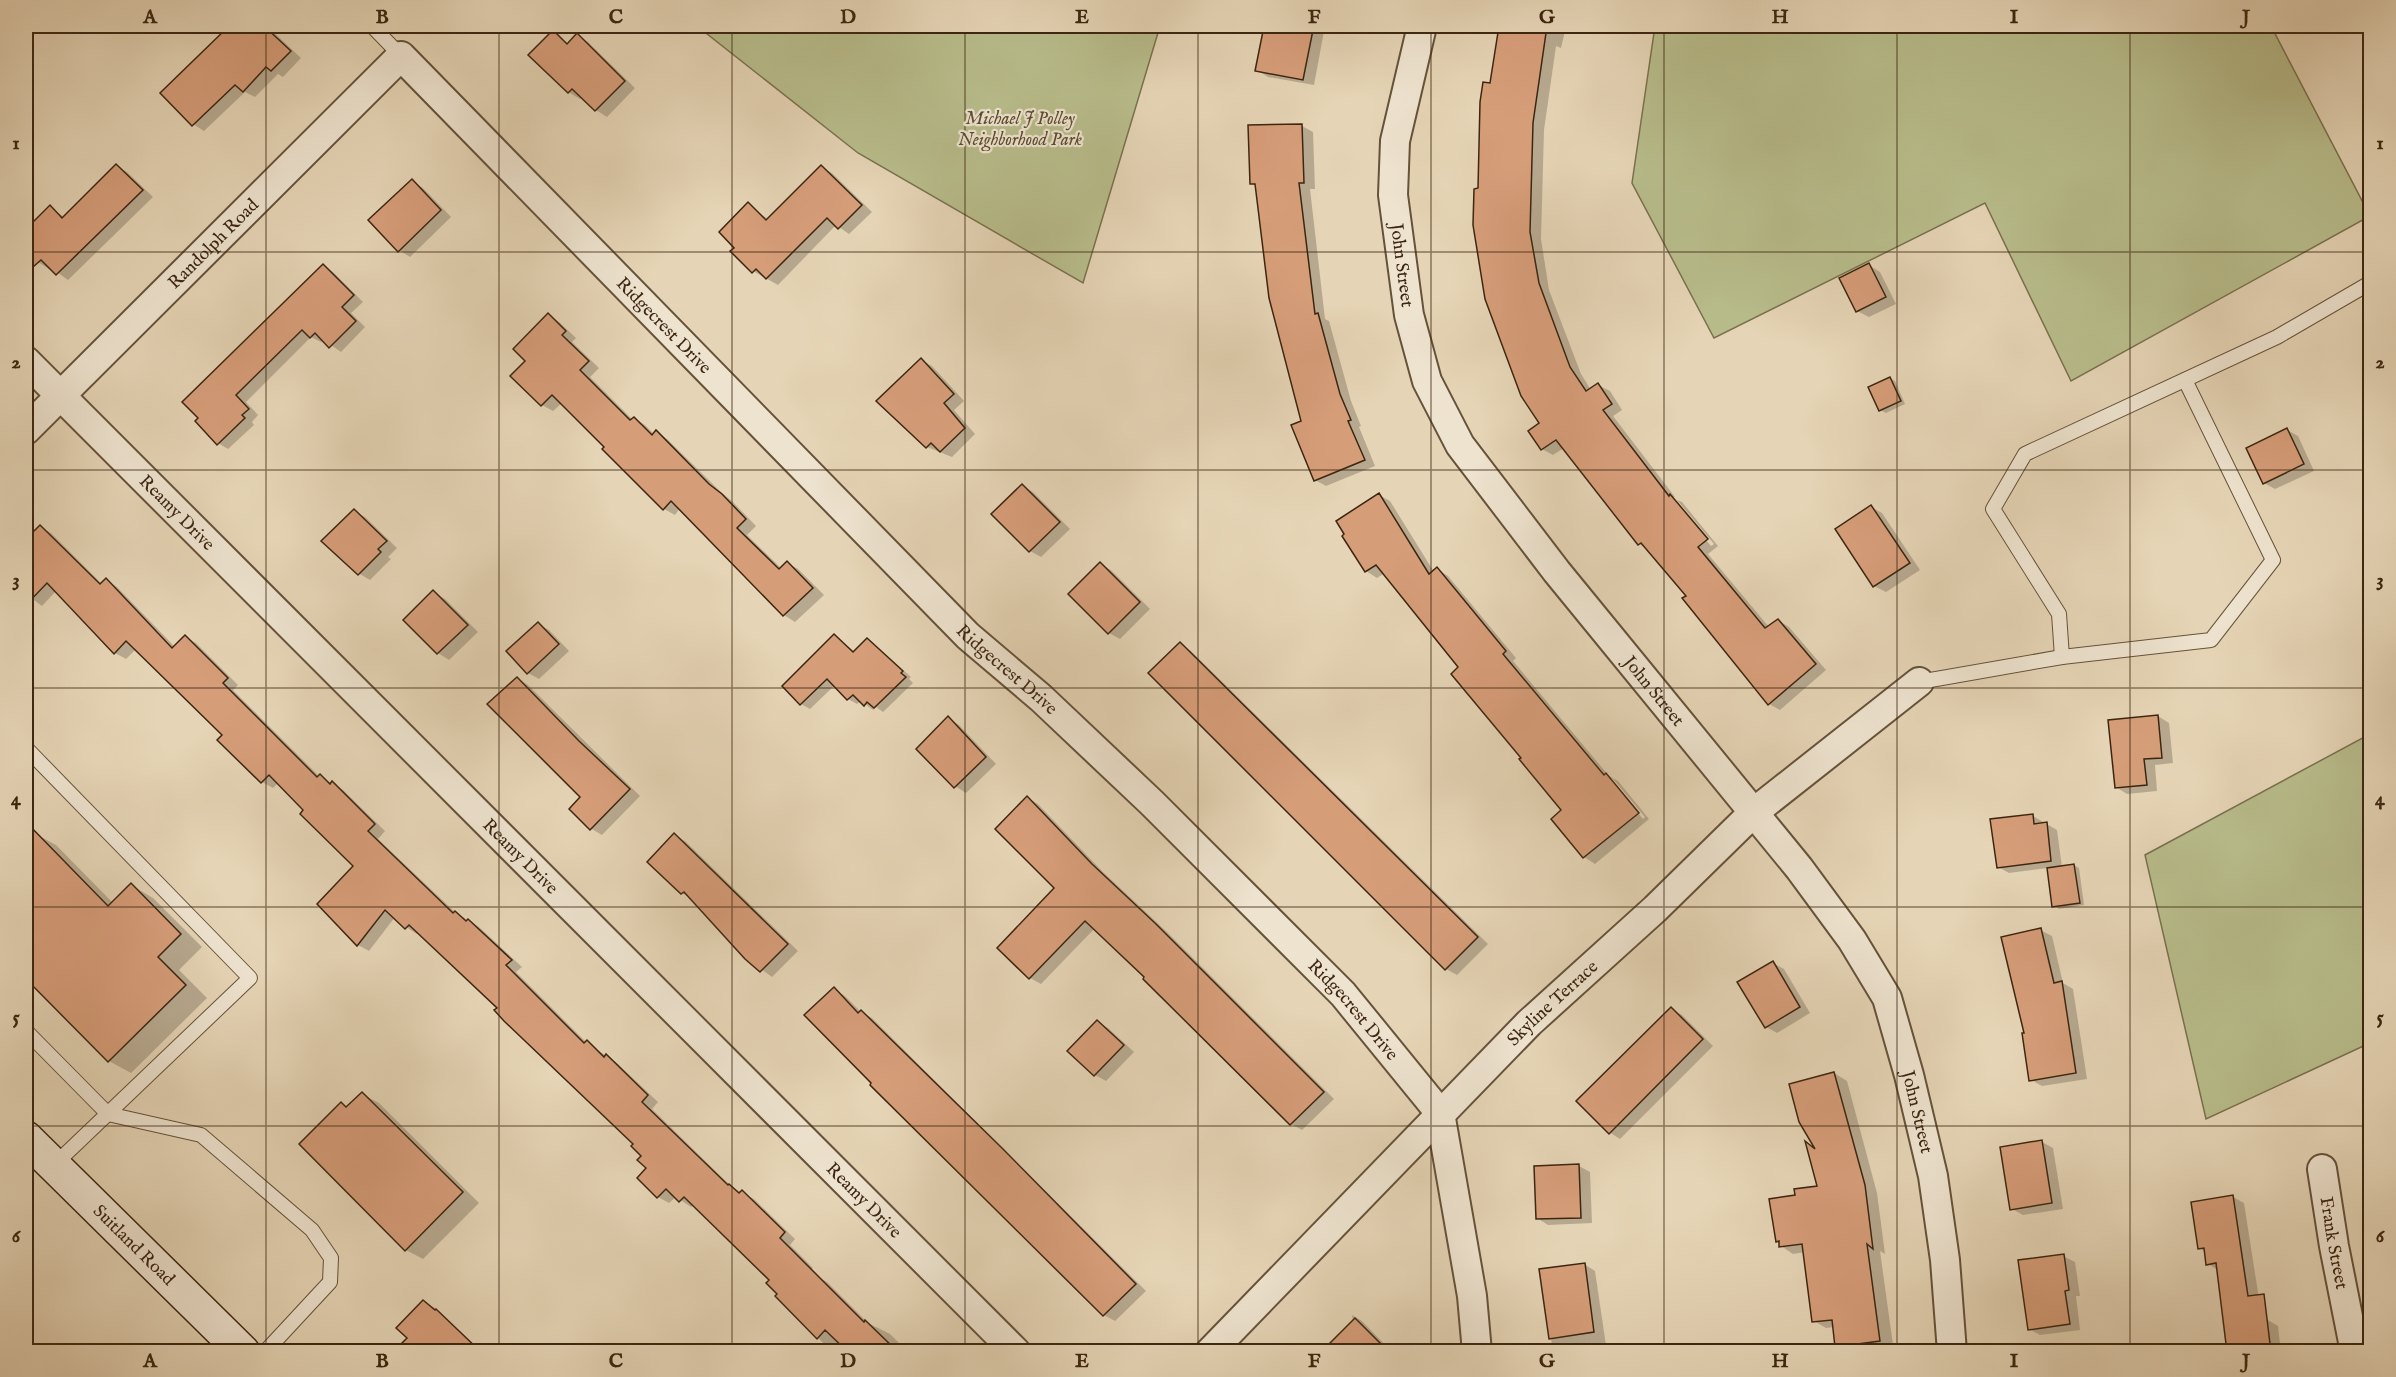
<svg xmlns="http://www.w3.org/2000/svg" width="2396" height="1377" font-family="'IM FELL English',serif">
	<rect width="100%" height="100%" fill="#e5d4b5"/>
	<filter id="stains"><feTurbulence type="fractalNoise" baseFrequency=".00333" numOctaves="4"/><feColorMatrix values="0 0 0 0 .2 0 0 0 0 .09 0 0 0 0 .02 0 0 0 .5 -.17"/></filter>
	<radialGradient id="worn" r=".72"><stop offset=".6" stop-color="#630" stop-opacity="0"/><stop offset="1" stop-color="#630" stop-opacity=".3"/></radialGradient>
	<!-- green -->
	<g fill="#b8bc8b" stroke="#7a714e" stroke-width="1.5">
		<path d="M 697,26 L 1160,26 L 1083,283 L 858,153 Z"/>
		<path d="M 1655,26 L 2271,26 L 2370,216 L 2071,381 L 1985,203 L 1714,338 L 1632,183 Z"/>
		<path d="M 2370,734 L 2370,1043 L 2206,1119 L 2145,855 Z"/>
	</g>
	<!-- shadow -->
	<g fill="#0003" fill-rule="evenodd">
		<path d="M 215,26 L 267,26 L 301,58 L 283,77 L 278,74 L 255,97 L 245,92 L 204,131 L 193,124 L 223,34 Z"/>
		<path d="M 1265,26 L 1325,26 L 1314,85 L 1268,77 L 1257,70 Z"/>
		<path d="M 1501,26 L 1571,26 L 1569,32 L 1565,31 L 1561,48 L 1556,46 L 1544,130 L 1541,239 L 1549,290 L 1581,374 L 1591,390 L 1598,385 L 1610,391 L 1622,410 L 1613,416 L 1675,497 L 1671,497 L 1711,546 L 1714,544 L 1677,500 L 1682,502 L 1718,546 L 1708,554 L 1769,627 L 1778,620 L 1789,627 L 1826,670 L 1780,710 L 1769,704 L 1688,596 L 1649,550 L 1639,544 L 1564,448 L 1553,455 L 1542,449 L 1542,423 L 1479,190 Z"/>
		<path d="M 553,32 L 569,44 L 577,35 L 588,42 L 635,88 L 607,117 L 596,110 L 582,96 L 580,99 L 568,92 Z"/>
		<path d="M 1302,126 L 1313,132 L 1315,189 L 1310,189 L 1325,319 L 1329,321 L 1351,401 L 1361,426 L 1359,427 L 1375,466 L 1326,486 L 1315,480 L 1257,187 L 1252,183 Z"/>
		<path d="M 116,166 L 127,172 L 153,197 L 68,280 L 50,267 L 49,269 L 38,262 L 26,250 L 26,231 L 50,207 L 64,217 Z"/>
		<path d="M 821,167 L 832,173 L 872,212 L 849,234 L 836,225 L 778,285 L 753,271 L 736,248 L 748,204 L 769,220 Z"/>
		<path d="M 412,181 L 423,188 L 451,217 L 410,257 L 399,250 Z"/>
		<path d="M 1869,265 L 1880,272 L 1896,304 L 1869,317 L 1857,311 Z"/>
		<path d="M 323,266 L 333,272 L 363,302 L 351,313 L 365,327 L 341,352 L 324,340 L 321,342 L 311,337 L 246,402 L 258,415 L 252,422 L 254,425 L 228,449 L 218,443 L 200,418 Z"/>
		<path d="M 548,315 L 559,322 L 576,338 L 572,342 L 599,368 L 590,377 L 633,420 L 634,418 L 645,425 L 654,434 L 656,432 L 667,439 L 721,492 L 733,502 L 756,526 L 747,535 L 781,568 L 787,563 L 798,569 L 824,595 L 795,622 L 784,615 L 680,508 L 675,515 L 664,509 L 607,447 L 562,403 L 553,411 L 542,405 L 513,376 L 527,361 Z"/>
		<path d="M 921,360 L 932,366 L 964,401 L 954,410 L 975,434 L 952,457 L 927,447 Z"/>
		<path d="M 1890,378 L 1895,381 L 1905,404 L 1886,413 L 1880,410 L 1870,388 Z"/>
		<path d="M 2287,430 L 2298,436 L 2314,471 L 2275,489 L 2264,483 Z"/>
		<path d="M 1022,486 L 1033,492 L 1070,529 L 1041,557 L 1030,551 Z"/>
		<path d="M 1379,495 L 1390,501 L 1434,572 L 1437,569 L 1448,576 L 1516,658 L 1513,661 L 1609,776 L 1618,781 L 1649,819 L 1595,864 L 1584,857 L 1563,810 L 1494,722 L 1461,687 L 1461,667 L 1385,573 L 1377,578 L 1366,571 ZM 1606,775 L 1613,779 L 1645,817 L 1643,819 Z"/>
		<path d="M 1871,507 L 1882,513 L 1920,570 L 1886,592 L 1874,586 Z"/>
		<path d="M 354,511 L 365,517 L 397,548 L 388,557 L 391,559 L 370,580 L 358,573 Z"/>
		<path d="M 40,527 L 51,533 L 102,584 L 106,580 L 117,587 L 175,647 L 185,637 L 196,643 L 238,685 L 233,690 L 319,776 L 343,790 L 385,831 L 378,839 L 456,913 L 479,927 L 522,967 L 516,972 L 587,1043 L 617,1063 L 658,1102 L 652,1109 L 733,1188 L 754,1199 L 795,1239 L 790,1245 L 813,1268 L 783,1287 L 694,1205 L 691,1207 L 676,1197 L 669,1203 L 658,1197 L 643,1156 L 635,1144 L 499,1007 L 419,932 L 417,934 L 406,927 L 395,917 L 369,951 L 358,945 L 319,904 L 355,866 L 305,810 L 279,782 L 273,788 L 262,782 L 219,740 L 224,735 L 136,649 L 126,659 L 115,653 L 56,591 L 42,606 L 26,594 L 26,541 Z"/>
		<path d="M 1101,564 L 1112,571 L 1150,609 L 1120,639 L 1109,633 Z"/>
		<path d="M 433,592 L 445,599 L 478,632 L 449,660 L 438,653 L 405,620 Z"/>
		<path d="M 538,624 L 549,630 L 569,651 L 539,679 L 528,673 L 508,651 Z"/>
		<path d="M 835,636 L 855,652 L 867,640 L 876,646 L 911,677 L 909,679 L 913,683 L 883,712 L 876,707 L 873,710 L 861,701 L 857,704 L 848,699 L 835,685 L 810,709 L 801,704 L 784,686 Z"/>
		<path d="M 1180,644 L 1191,651 L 1488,944 L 1457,975 L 1446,969 Z"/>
		<path d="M 517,678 L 528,685 L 640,796 L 602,835 L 590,828 L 582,797 Z"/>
		<path d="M 2158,716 L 2169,723 L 2173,763 L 2155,765 L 2157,791 L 2127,794 L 2116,787 Z"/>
		<path d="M 948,718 L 959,725 L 996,764 L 966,793 L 955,786 Z"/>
		<path d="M 1027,798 L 1038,804 L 1103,872 L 1167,932 L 1334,1099 L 1302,1130 L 1291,1124 L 1095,928 L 1041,984 L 1030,978 L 1056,888 Z"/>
		<path d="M 2033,816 L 2057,830 L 2062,867 L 2074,865 L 2079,868 L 2084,905 L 2059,909 L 2054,906 L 2048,868 L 2009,873 L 1998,867 Z"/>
		<path d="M 34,833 L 56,845 L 113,903 L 131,885 L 153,898 L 202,947 L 179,970 L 207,998 L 131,1073 L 109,1061 L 26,977 L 26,841 Z"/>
		<path d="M 674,835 L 685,841 L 798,951 L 772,977 L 746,958 L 694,900 L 682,893 L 649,862 Z"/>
		<path d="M 2040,930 L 2052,936 L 2063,983 L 2073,989 L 2087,1079 L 2042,1086 L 2031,1080 L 2026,1034 Z"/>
		<path d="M 1773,963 L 1784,969 L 1810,1013 L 1777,1033 L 1766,1027 Z"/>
		<path d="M 834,989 L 845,996 L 860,1011 L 872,1018 L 1146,1291 L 1115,1321 L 1104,1315 L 872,1085 Z"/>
		<path d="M 1671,1009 L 1682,1015 L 1713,1046 L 1620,1139 L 1609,1132 Z"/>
		<path d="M 1097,1022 L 1108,1028 L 1134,1052 L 1106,1081 L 1095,1075 Z"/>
		<path d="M 1834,1073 L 1847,1081 L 1877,1193 L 1885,1254 L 1880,1251 L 1894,1352 L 1838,1352 L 1834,1327 L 1826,1328 L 1814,1321 L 1805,1252 L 1793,1254 L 1781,1246 L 1777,1241 L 1797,1197 L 1819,1187 L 1807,1144 L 1817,1150 Z"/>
		<path d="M 362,1094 L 379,1103 L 479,1203 L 423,1259 L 406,1250 L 341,1104 L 348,1108 Z"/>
		<path d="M 2042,1142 L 2053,1148 L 2063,1209 L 2023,1215 L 2012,1209 Z"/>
		<path d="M 1579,1166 L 1590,1172 L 1592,1223 L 1548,1225 L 1537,1218 Z"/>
		<path d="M 2233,1197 L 2244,1203 L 2259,1299 L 2266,1303 L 2266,1319 L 2278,1326 L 2281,1352 L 2228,1352 L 2218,1270 L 2208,1264 L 2206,1252 L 2199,1248 Z"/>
		<path d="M 2063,1256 L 2075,1262 L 2080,1296 L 2076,1296 L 2080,1330 L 2040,1335 L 2029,1329 Z"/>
		<path d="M 1584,1264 L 1595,1271 L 1607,1352 L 1553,1352 L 1541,1270 Z"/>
		<path d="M 816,1276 L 827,1282 L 868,1323 L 890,1334 L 908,1352 L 828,1352 L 830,1350 L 787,1306 Z"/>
		<path d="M 424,1302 L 435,1308 L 482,1352 L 417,1352 Z"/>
		<path d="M 1352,1315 L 1362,1321 L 1392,1352 L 1323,1352 L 1353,1322 Z"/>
	</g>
	<!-- building -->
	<g fill="#d69d79" stroke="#3c2611" stroke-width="1.5">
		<path d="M 229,26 L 264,26 L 291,51 L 271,71 L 266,67 L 243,92 L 235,85 L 192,126 L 160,93 Z"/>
		<path d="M 1264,26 L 1288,26 L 1313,30 L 1303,80 L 1255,71 Z"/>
		<path d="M 1499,26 L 1547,26 L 1533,123 L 1530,232 L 1539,283 L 1570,367 L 1586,391 L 1598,383 L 1612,404 L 1603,410 L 1669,496 L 1670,494 L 1708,539 L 1698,547 L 1765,628 L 1778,619 L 1816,664 L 1768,705 L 1682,598 L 1686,596 L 1641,543 L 1638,545 L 1556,440 L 1541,450 L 1528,431 L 1539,423 L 1521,396 L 1485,299 L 1473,225 L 1474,189 L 1478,188 L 1480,102 L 1483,82 L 1490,83 Z"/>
		<path d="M 553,30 L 567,44 L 577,33 L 625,81 L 595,111 L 572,89 L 568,93 L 528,55 Z"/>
		<path d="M 1302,124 L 1304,183 L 1299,183 L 1315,314 L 1318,313 L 1340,394 L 1351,420 L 1348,421 L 1365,460 L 1314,481 L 1291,425 L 1301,421 L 1269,298 L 1255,184 L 1250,184 L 1248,125 Z"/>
		<path d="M 116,164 L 143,190 L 56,275 L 41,260 L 26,273 L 26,229 L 50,205 L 62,218 Z"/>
		<path d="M 821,165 L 862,205 L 838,229 L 827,218 L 766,279 L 756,269 L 752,273 L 730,251 L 734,248 L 719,232 L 748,202 L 766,220 Z"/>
		<path d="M 412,179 L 441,210 L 398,252 L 368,220 Z"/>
		<path d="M 1869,263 L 1886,297 L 1856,312 L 1839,278 Z"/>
		<path d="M 323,264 L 354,295 L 342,307 L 356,321 L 329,348 L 315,333 L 310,338 L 302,330 L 236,395 L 249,409 L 242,415 L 245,418 L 217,445 L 195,421 L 198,418 L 182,402 Z"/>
		<path d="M 548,313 L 566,331 L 562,335 L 589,361 L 580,370 L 630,420 L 634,417 L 652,435 L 656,430 L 709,484 L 722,494 L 746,519 L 737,528 L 779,569 L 787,561 L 813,588 L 783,616 L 671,501 L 663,510 L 602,449 L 604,447 L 552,395 L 541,406 L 510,376 L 525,361 L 513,349 Z"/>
		<path d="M 921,358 L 954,394 L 944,403 L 965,428 L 940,452 L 931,443 L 926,448 L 876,401 Z"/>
		<path d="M 1890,377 L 1901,401 L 1879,411 L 1868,387 Z"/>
		<path d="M 2287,428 L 2304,464 L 2263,484 L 2246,448 Z"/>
		<path d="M 1022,484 L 1060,522 L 1029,552 L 991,514 Z"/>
		<path d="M 1379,493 L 1429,574 L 1437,567 L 1506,651 L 1503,654 L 1604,775 L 1606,773 L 1639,813 L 1583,858 L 1551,819 L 1561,810 L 1519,759 L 1521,758 L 1451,674 L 1458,667 L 1376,565 L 1365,572 L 1342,536 L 1344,534 L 1336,521 Z"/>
		<path d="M 1871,505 L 1910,563 L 1873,587 L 1835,529 Z"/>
		<path d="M 354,509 L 387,541 L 378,549 L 381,552 L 358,575 L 321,541 Z"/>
		<path d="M 40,525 L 100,584 L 106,578 L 172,648 L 185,635 L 228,678 L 223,683 L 317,777 L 320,774 L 330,784 L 332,781 L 375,824 L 368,831 L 453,913 L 455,911 L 466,921 L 468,919 L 512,960 L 506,965 L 584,1043 L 587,1040 L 604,1057 L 606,1054 L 648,1095 L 642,1102 L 728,1185 L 729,1184 L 739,1193 L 742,1190 L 785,1232 L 780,1238 L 864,1322 L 865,1320 L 898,1352 L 848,1352 L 825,1330 L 817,1339 L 775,1296 L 777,1294 L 766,1283 L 769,1280 L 684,1197 L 679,1202 L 666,1189 L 657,1198 L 637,1178 L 646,1168 L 637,1160 L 641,1156 L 631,1146 L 633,1144 L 504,1021 L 494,1010 L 497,1008 L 409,925 L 405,929 L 385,910 L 357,946 L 317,904 L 353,866 L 300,814 L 303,810 L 269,775 L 261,783 L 217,740 L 222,735 L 126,641 L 114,654 L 47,583 L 26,605 L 26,539 Z"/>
		<path d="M 1100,562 L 1140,602 L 1108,634 L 1068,594 Z"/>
		<path d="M 433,590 L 468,625 L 437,654 L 403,620 Z"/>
		<path d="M 538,622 L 559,644 L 527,674 L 506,651 Z"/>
		<path d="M 834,634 L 853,652 L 867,638 L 903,671 L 901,673 L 906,677 L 874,708 L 867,702 L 864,706 L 853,695 L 847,700 L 827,679 L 800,705 L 782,686 Z"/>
		<path d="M 1180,642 L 1478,937 L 1445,970 L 1148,673 Z"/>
		<path d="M 517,677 L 579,741 L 630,789 L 590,830 L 569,809 L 580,797 L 487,704 Z"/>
		<path d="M 2158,715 L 2162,758 L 2144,759 L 2147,785 L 2115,788 L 2108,720 Z"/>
		<path d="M 948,716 L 986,757 L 954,788 L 916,749 Z"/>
		<path d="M 1027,796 L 1092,864 L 1156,924 L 1324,1092 L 1290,1125 L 1143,979 L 1144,977 L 1085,921 L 1029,979 L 997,948 L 1054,888 L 995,829 Z"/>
		<path d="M 2033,814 L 2034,824 L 2047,822 L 2051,861 L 1997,868 L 1990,819 Z"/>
		<path d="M 26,822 L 108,906 L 131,883 L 181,934 L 158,957 L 186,985 L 108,1062 L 26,979 Z"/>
		<path d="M 674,833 L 788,944 L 760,972 L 745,959 L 684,892 L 681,894 L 647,862 Z"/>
		<path d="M 2074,864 L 2080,903 L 2052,907 L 2047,868 Z"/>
		<path d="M 2041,928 L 2054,983 L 2062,981 L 2076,1073 L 2029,1081 L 2022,1033 L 2024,1033 L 2001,937 Z"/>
		<path d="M 1773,961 L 1800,1007 L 1765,1028 L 1737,982 Z"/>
		<path d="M 834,987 L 858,1013 L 861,1010 L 1003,1149 L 1136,1284 L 1103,1316 L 870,1085 L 871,1083 L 804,1015 Z"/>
		<path d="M 1671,1007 L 1703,1039 L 1609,1134 L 1576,1101 Z"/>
		<path d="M 1097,1020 L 1124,1045 L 1094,1076 L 1067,1051 Z"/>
		<path d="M 1834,1072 L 1865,1185 L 1873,1249 L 1867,1244 L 1880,1341 L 1835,1347 L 1832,1320 L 1812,1322 L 1802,1244 L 1779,1247 L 1779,1241 L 1776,1242 L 1769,1199 L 1795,1195 L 1794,1189 L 1817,1186 L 1805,1141 L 1815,1149 L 1799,1122 L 1789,1084 Z"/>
		<path d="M 362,1092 L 463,1192 L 405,1251 L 299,1144 L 341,1102 L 346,1107 Z"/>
		<path d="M 2042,1140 L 2052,1203 L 2010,1210 L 2000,1147 Z"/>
		<path d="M 1579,1164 L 1581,1218 L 1536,1219 L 1534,1166 Z"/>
		<path d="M 2233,1195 L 2248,1296 L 2264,1294 L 2271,1352 L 2227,1352 L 2216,1263 L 2206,1265 L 2204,1248 L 2198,1249 L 2191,1202 Z"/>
		<path d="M 2064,1254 L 2069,1290 L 2065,1291 L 2070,1324 L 2028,1330 L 2018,1260 Z"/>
		<path d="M 1585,1263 L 1594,1332 L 1549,1339 L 1539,1269 Z"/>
		<path d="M 423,1300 L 435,1310 L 436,1309 L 481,1352 L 393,1352 L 407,1338 L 396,1328 Z"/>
		<path d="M 1355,1318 L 1389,1352 L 1321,1352 Z"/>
	</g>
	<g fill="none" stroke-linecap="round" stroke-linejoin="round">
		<defs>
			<g id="lane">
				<path d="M 372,26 L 401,56"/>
				<path d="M 2062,657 L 2059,614 L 1993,509 L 2025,454 L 2277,337 L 2370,283"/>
				<path d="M 1919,682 L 2062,657 L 2211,640 L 2273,560 L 2185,380"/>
				<path d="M 26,748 L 250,978 L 53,1166"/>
				<path d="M 26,1031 L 108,1114 L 201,1135 L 312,1230 L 331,1258 L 330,1282 L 265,1352"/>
			</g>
			<g id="street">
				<path id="s1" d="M 1422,26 L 1395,141 L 1393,195 L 1409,315 L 1427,381 L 1460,445 L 1557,572 L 1799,868 L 1852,940 L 1887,998 L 1909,1075 L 1933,1176 L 1945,1260 L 1952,1352"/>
				<path id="s2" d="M 26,361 L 1016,1352"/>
				<path id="s3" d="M 26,430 L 401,56 L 968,636 L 1041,698 L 1152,803 L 1343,994 L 1440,1113 L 1472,1296 L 1477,1352"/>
				<path id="s4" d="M 2322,1169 L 2334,1246 L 2355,1352"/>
				<path id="s5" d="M 1210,1352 L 1529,1023 L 1655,909 L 1753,813 L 1919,682"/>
			</g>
			<g id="secondary">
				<path id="s6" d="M 26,1138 L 243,1352"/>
			</g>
		</defs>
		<!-- lane casing -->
		<use href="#lane" stroke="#66523a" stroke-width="16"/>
		<!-- street casing -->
		<use href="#street" stroke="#66523a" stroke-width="32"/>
		<!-- secondary casing -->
		<use href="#secondary" stroke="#3c2611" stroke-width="36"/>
		<!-- lane -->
		<use href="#lane" stroke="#eee3cf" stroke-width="14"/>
		<!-- street -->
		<use href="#street" stroke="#eee3cf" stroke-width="28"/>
		<!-- secondary -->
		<use href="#secondary" stroke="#eee3cf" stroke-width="33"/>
	</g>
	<!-- grid -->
	<path fill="none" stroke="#3c2611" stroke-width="1.5" stroke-opacity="0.55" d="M 266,26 L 266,1352M 499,26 L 499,1352M 732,26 L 732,1352M 965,26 L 965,1352M 1198,26 L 1198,1352M 1431,26 L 1431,1352M 1664,26 L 1664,1352M 1897,26 L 1897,1352M 2130,26 L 2130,1352M 26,252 L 2370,252M 26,470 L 2370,470M 26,688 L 2370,688M 26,907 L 2370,907M 26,1126 L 2370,1126"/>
	<g text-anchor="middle" stroke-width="4.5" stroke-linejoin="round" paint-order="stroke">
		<!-- park labels -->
		<g font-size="18" font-style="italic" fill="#5b4c30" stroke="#eee3cf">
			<text x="1020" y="124">Michael J Polley<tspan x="1020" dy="21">Neighborhood Park</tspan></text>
		</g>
		<!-- street labels -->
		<g font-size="18" fill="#3c2611" stroke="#eee3cf">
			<text dy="6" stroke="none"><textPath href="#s3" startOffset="264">Randolph Road</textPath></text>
			<text dy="6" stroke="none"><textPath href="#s1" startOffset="243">John Street</textPath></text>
			<text dy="6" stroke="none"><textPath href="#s3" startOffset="906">Ridgecrest Drive</textPath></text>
			<text dy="6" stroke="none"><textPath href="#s2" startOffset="214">Reamy Drive</textPath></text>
			<text dy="6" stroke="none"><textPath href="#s3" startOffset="1392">Ridgecrest Drive</textPath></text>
			<text dy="6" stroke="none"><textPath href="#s1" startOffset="747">John Street</textPath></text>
			<text dy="6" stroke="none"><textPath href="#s2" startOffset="700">Reamy Drive</textPath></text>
			<text dy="6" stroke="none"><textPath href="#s5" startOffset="489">Skyline Terrace</textPath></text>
			<text dy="6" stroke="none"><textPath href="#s3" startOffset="1878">Ridgecrest Drive</textPath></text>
			<text dy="6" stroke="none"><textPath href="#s1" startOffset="1251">John Street</textPath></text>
			<text dy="6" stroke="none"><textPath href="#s2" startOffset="1186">Reamy Drive</textPath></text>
			<text dy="6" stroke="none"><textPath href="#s4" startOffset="75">Frank Street</textPath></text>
			<text dy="6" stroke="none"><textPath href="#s6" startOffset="152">Suitland Road</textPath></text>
		</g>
	</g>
	<!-- margin -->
	<rect width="2396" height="1377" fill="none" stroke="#e5d4b5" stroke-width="66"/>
	<rect x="33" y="33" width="2330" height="1311" fill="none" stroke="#3c2611" stroke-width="2"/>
	<g font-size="20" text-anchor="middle" font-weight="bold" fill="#3c2611">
		<text x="150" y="23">A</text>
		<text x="382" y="23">B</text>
		<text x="616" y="23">C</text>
		<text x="848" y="23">D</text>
		<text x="1082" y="23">E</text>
		<text x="1314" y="23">F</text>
		<text x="1547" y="23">G</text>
		<text x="1780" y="23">H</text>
		<text x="2014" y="23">I</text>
		<text x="2246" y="23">J</text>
		<text x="16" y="149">1</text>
		<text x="2380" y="149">1</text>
		<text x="16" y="368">2</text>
		<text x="2380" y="368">2</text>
		<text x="16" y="586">3</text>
		<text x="2380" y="586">3</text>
		<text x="16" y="805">4</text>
		<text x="2380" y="805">4</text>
		<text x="16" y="1023">5</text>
		<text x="2380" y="1023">5</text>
		<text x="16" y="1242">6</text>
		<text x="2380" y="1242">6</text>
		<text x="150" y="1367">A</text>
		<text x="382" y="1367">B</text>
		<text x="616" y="1367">C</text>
		<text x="848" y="1367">D</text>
		<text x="1082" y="1367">E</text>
		<text x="1314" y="1367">F</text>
		<text x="1547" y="1367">G</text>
		<text x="1780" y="1367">H</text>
		<text x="2014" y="1367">I</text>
		<text x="2246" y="1367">J</text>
	</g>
	<rect width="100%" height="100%" filter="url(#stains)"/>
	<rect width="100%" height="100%" fill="url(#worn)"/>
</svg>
